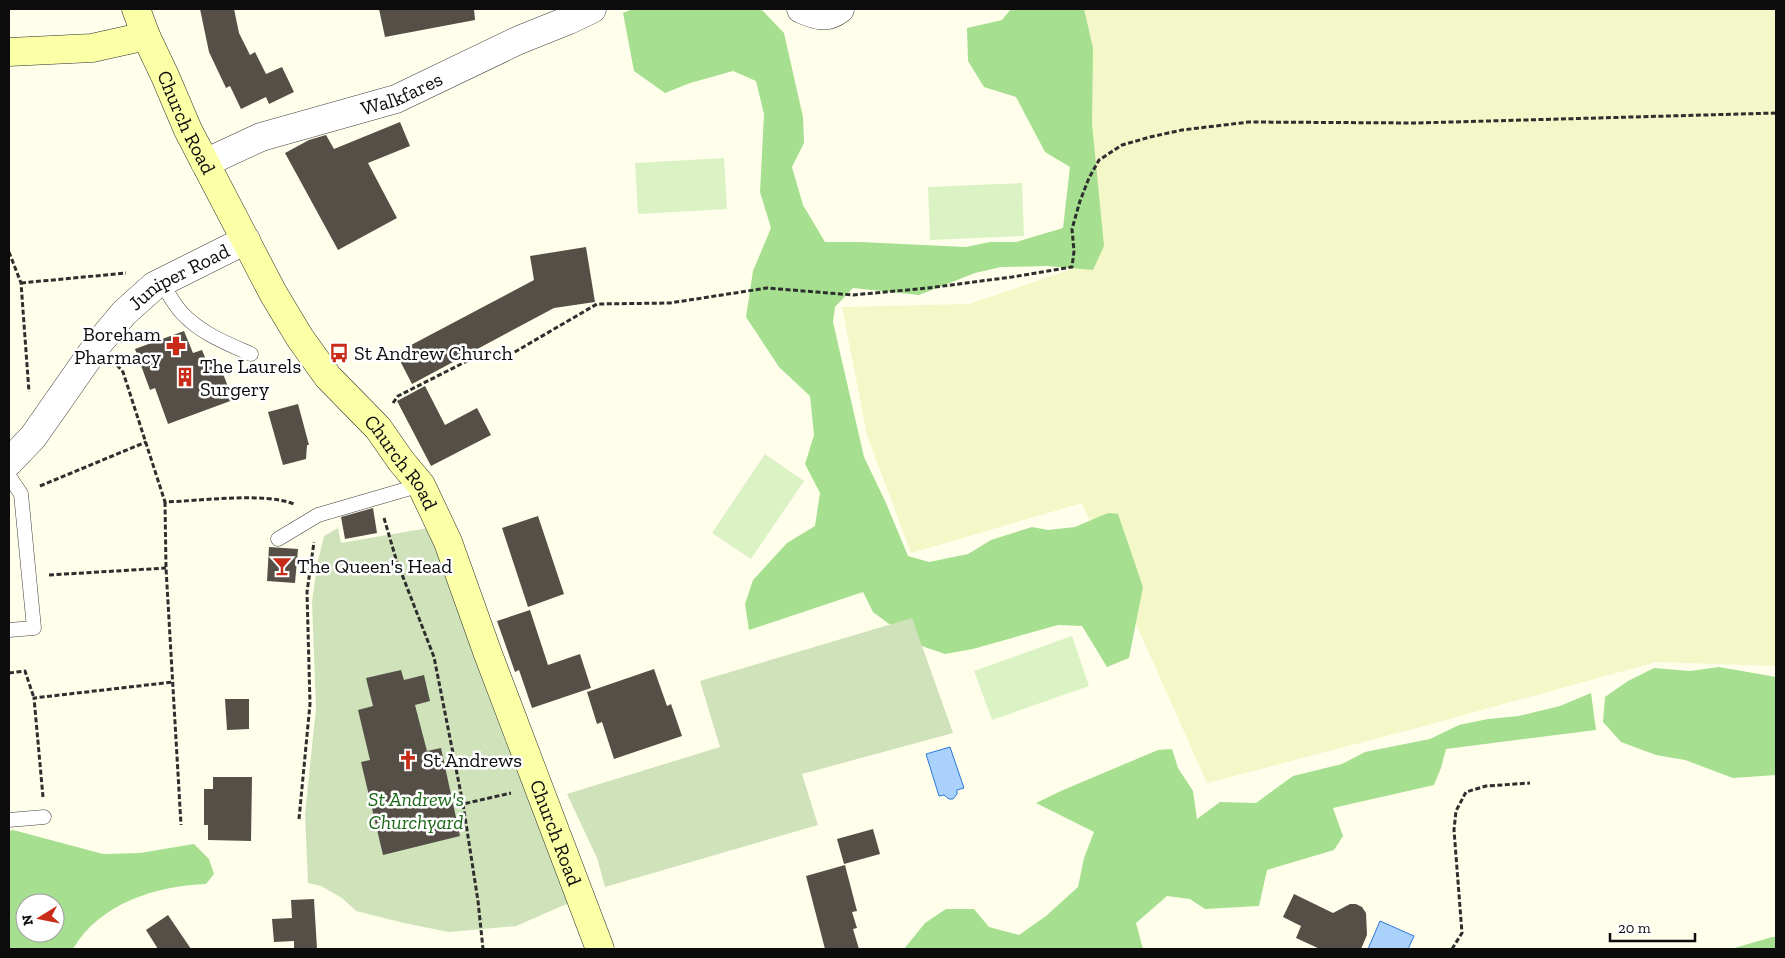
<svg xmlns="http://www.w3.org/2000/svg" width="1785" height="958" font-family="'Zilla Slab',serif">
	<rect width="100%" height="100%" fill="#fffeeb"/>
	<!-- farmland -->
	<path fill="#f4f7c8" d="M 1071,9 L 1776,9 L 1776,666 L 1656,662 L 1424,726 L 1207,783 L 1082,503 L 911,553 L 867,435 L 842,307 L 969,304 L 1090,263 Z"/>
	<!-- forest -->
	<g fill="#a6df8f" fill-rule="evenodd">
		<path d="M 633,9 L 761,9 L 784,33 L 803,117 L 804,143 L 792,167 L 803,205 L 825,242 L 860,242 L 966,247 L 990,242 L 1016,242 L 1063,228 L 1070,167 L 1045,152 L 1016,97 L 984,87 L 968,61 L 967,28 L 1002,20 L 1011,9 L 1084,9 L 1093,48 L 1092,124 L 1104,246 L 1093,270 L 1047,266 L 1001,267 L 975,273 L 919,295 L 853,288 L 835,307 L 833,322 L 864,457 L 886,503 L 908,556 L 929,562 L 968,554 L 991,540 L 1032,527 L 1048,530 L 1075,527 L 1108,513 L 1118,514 L 1143,587 L 1129,658 L 1107,667 L 1082,626 L 1058,625 L 973,649 L 945,654 L 916,644 L 873,612 L 863,592 L 749,630 L 745,604 L 753,580 L 787,543 L 815,526 L 820,493 L 805,464 L 814,435 L 810,396 L 779,367 L 746,317 L 753,271 L 771,228 L 760,192 L 764,114 L 756,81 L 733,71 L 690,83 L 665,93 L 634,71 L 623,13 Z"/>
		<path d="M 1719,667 L 1776,677 L 1776,775 L 1733,778 L 1685,760 L 1656,755 L 1621,742 L 1603,722 L 1605,697 L 1628,681 L 1654,668 L 1690,671 Z"/>
		<path d="M 1591,693 L 1596,730 L 1446,749 L 1441,768 L 1434,785 L 1333,808 L 1343,836 L 1334,850 L 1267,870 L 1259,906 L 1205,909 L 1190,899 L 1167,896 L 1136,923 L 1143,949 L 904,949 L 925,923 L 946,909 L 974,909 L 989,927 L 1019,935 L 1046,916 L 1078,887 L 1084,858 L 1094,832 L 1036,803 L 1063,790 L 1158,750 L 1172,749 L 1178,768 L 1193,791 L 1197,819 L 1220,802 L 1256,803 L 1293,776 L 1342,764 L 1365,752 L 1430,739 L 1459,725 L 1488,719 L 1519,716 L 1560,706 Z"/>
		<path d="M 13,830 L 103,854 L 140,853 L 194,844 L 209,859 L 214,874 L 206,884 C 156,886 100,903 73,949 L 9,949 L 9,831 ZM 25,903 L 55,903 L 55,933 L 25,933 Z"/>
		<path d="M 1772,937 L 1776,937 L 1776,949 L 1731,949 Z"/>
	</g>
	<!-- cemetery -->
	<g fill="#cfe2ba">
		<path d="M 338,528 L 341,543 L 428,528 L 569,903 L 516,926 L 449,932 L 404,923 L 356,911 L 342,898 L 321,886 L 308,883 L 305,814 L 316,708 L 312,602 L 317,565 L 324,536 Z"/>
		<path d="M 912,618 L 953,733 L 802,774 L 818,825 L 605,887 L 597,858 L 567,794 L 720,747 L 700,681 Z"/>
	</g>
	<!-- pitch -->
	<g fill="#dbf3c4">
		<path d="M 724,158 L 727,209 L 638,214 L 635,163 Z"/>
		<path d="M 1022,183 L 1024,236 L 930,240 L 928,187 Z"/>
		<path d="M 765,454 L 804,481 L 751,559 L 712,533 Z"/>
		<path d="M 1072,636 L 1089,686 L 992,720 L 974,671 Z"/>
	</g>
	<!-- water -->
	<g fill="#aad0fc" stroke="#2b78d9">
		<path d="M 950,747 L 964,788 L 957,790 L 957,794 L 953,799 L 949,799 L 944,795 L 939,796 L 926,754 Z"/>
		<path d="M 1380,921 L 1414,936 L 1408,949 L 1368,949 Z"/>
	</g>
	<!-- building -->
	<g fill="#564f47">
		<path d="M 200,9 L 234,9 L 239,33 L 250,55 L 255,52 L 266,74 L 282,67 L 294,92 L 269,104 L 266,97 L 241,109 L 230,86 L 226,88 L 209,52 Z"/>
		<path d="M 379,9 L 474,9 L 475,20 L 385,37 Z"/>
		<path d="M 400,122 L 410,146 L 368,163 L 397,218 L 338,250 L 285,153 L 309,140 L 326,135 L 334,149 Z"/>
		<path d="M 586,247 L 595,302 L 554,308 L 412,384 L 396,353 L 534,280 L 530,256 Z"/>
		<path d="M 184,331 L 193,353 L 202,350 L 209,367 L 219,363 L 233,400 L 168,424 L 155,388 L 150,390 L 135,349 Z"/>
		<path d="M 425,386 L 445,425 L 477,408 L 491,435 L 431,466 L 397,401 Z"/>
		<path d="M 298,404 L 309,445 L 307,445 L 306,459 L 283,465 L 268,412 Z"/>
		<path d="M 373,508 L 377,533 L 345,539 L 341,517 Z"/>
		<path d="M 538,516 L 564,594 L 528,607 L 502,528 Z"/>
		<path d="M 269,547 L 298,549 L 295,583 L 267,581 Z"/>
		<path d="M 530,610 L 548,665 L 580,654 L 591,688 L 532,708 L 519,670 L 515,672 L 497,621 Z"/>
		<path d="M 654,669 L 667,706 L 671,704 L 682,736 L 614,759 L 602,722 L 597,724 L 587,692 Z"/>
		<path d="M 401,670 L 404,680 L 424,675 L 430,701 L 415,705 L 427,751 L 441,748 L 460,836 L 383,855 L 361,762 L 370,760 L 358,710 L 373,706 L 366,678 Z"/>
		<path d="M 225,699 L 249,699 L 249,729 L 227,730 Z"/>
		<path d="M 213,777 L 252,777 L 251,841 L 208,840 L 208,825 L 204,825 L 204,789 L 213,789 Z"/>
		<path d="M 873,829 L 880,854 L 844,864 L 837,839 Z"/>
		<path d="M 845,865 L 857,911 L 852,912 L 857,928 L 853,929 L 859,949 L 825,949 L 806,876 Z"/>
		<path d="M 1294,894 L 1333,913 L 1350,904 L 1356,904 L 1362,907 L 1366,913 L 1367,935 L 1361,949 L 1320,949 L 1296,938 L 1301,926 L 1283,917 Z"/>
		<path d="M 314,899 L 317,949 L 294,949 L 294,941 L 274,942 L 272,919 L 292,918 L 291,900 Z"/>
		<path d="M 168,915 L 191,949 L 158,949 L 146,930 Z"/>
	</g>
	<g fill="none" stroke-linecap="round" stroke-linejoin="round">
		<defs>
			<g id="lane">
				<path d="M 161,283 C 168,292 173,303 181,312 C 200,333 226,343 251,354"/>
				<path d="M 9,476 L 21,494 L 34,628 L 9,630"/>
				<path d="M 278,539 L 318,515 L 421,485"/>
				<path d="M 9,820 L 44,817"/>
			</g>
			<g id="street">
				<path d="M 801,9 C 815,15 826,20 840,9"/>
				<path id="s1" d="M 205,163 L 261,137 L 396,99 L 519,40 L 569,20 L 592,9"/>
				<path id="s2" d="M 9,462 L 33,437 L 98,344 L 124,313 L 154,286 L 246,240"/>
			</g>
			<g id="secondary">
				<path id="s3" d="M 136,9 L 146,36 L 165,76 L 188,130 L 273,293 L 300,338 L 328,377 L 378,428 L 401,461 L 421,485 L 448,542 L 488,654 L 600,949"/>
				<path d="M 9,52 L 92,48 L 146,36"/>
			</g>
		</defs>
		<!-- lane casing -->
		<use href="#lane" stroke="#3f3f3f" stroke-width="15"/>
		<!-- street casing -->
		<use href="#street" stroke="#3f3f3f" stroke-width="29"/>
		<!-- secondary casing -->
		<use href="#secondary" stroke="#2e2e2e" stroke-width="29"/>
		<!-- path -->
		<g stroke="#2e2e2e" stroke-width="3" stroke-dasharray="5 2.5" stroke-linecap="butt">
			<path d="M 9,252 L 21,283 L 29,392"/>
			<path d="M 21,283 L 126,273"/>
			<path d="M 117,365 L 123,372 L 165,502 C 198,501 264,492 294,504"/>
			<path d="M 393,403 L 398,396 L 473,358 L 513,353 L 597,304 L 670,303 L 767,288 L 853,295 L 928,288 L 1012,277 L 1072,267 L 1074,251 L 1072,229 L 1080,201 L 1089,178 L 1099,160 L 1122,145 L 1150,137 L 1182,130 L 1249,122 L 1416,123 L 1776,113"/>
			<path d="M 40,486 L 146,442"/>
			<path d="M 165,502 L 166,568 L 181,825"/>
			<path d="M 384,518 L 396,559 L 434,657 L 463,804 L 511,793"/>
			<path d="M 49,575 L 166,568"/>
			<path d="M 9,673 L 25,671 L 34,698"/>
			<path d="M 43,797 L 34,698 L 173,682"/>
			<path d="M 463,804 L 478,901 L 483,949"/>
			<path d="M 299,819 L 310,704 L 307,592 L 314,542"/>
			<path d="M 1452,949 L 1462,933 L 1454,830 L 1456,811 L 1466,792 L 1486,786 L 1530,783"/>
		</g>
		<!-- lane -->
		<use href="#lane" stroke="#fff" stroke-width="14"/>
		<!-- street -->
		<use href="#street" stroke="#fff" stroke-width="28"/>
		<!-- secondary -->
		<use href="#secondary" stroke="#fbffa6" stroke-width="28"/>
	</g>
	<!-- icons -->
	<defs>
		<symbol id="pharmacy-bare" viewBox="-9 -9 18 18"><path d="M-2-6h4v4h4v4h-4v4h-4v-4h-4v-4h4Z" fill="#c82c18" stroke="#fff" stroke-width="2.5" paint-order="stroke"/></symbol>
		<symbol id="bus-bare" viewBox="-9 -9 18 18"><path d="M-5-6H5V4H4V6H2V4H-2V6H-4V4H-5ZM-3.5-4V0h7V-4ZM-3.5 1.2v1.5H-2V1.2ZM2 1.2v1.5H3.5V1.2Z" fill="#c82c18" stroke="#fff" stroke-width="2.5" paint-order="stroke"/></symbol>
		<symbol id="building-bare" viewBox="-9 -9 18 18"><path d="M-4-6H4V6H1V3H-1V6H-4ZM-2.5-4.3h1.7v1.8h-1.7ZM.8-4.3h1.7v1.8H.8ZM-2.5-1h1.7V.8h-1.7ZM.8-1h1.7V.8H.8Z" fill="#c82c18" stroke="#fff" stroke-width="2.5" paint-order="stroke"/></symbol>
		<symbol id="bar-bare" viewBox="-9 -9 18 18"><path d="M-6-5H6L.8 .8V4.5H3.5V6h-7V4.5H-.8V.8Z" fill="#c82c18" stroke="#fff" stroke-width="2.5" paint-order="stroke"/></symbol>
		<symbol id="church-bare" viewBox="-9 -9 18 18"><path d="M-1.2-6h2.4v3.5h3.3v2.4h-3.3V6h-2.4V-.1h-3.3v-2.4h3.3Z" fill="#c82c18" stroke="#fff" stroke-width="2.5" paint-order="stroke"/></symbol>
	</defs>
	<g fill-rule="evenodd">
		<use href="#pharmacy-bare" x="162" y="332" width="28" height="28"/>
		<use href="#bus-bare" x="325" y="339" width="28" height="28"/>
		<use href="#building-bare" x="171" y="363" width="28" height="28"/>
		<use href="#bar-bare" x="268" y="552" width="28" height="28"/>
		<use href="#church-bare" x="394" y="746" width="28" height="28"/>
	</g>
	<g text-anchor="middle" stroke-width="5" stroke-linejoin="round" paint-order="stroke">
		<!-- street labels -->
		<g font-size="20" fill="#0c0c0c" stroke="#fff">
			<text dy="7" stroke="none"><textPath href="#s1" startOffset="209">Walkfares</textPath></text>
			<text dy="7" stroke="none"><textPath href="#s3" startOffset="124">Church Road</textPath></text>
			<text dy="7" stroke="none"><textPath href="#s2" startOffset="255">Juniper Road</textPath></text>
			<text dy="7" stroke="none"><textPath href="#s3" startOffset="529">Church Road</textPath></text>
			<text dy="7" stroke="none"><textPath href="#s3" startOffset="932">Church Road</textPath></text>
		</g>
		<!-- poi labels -->
		<g font-size="20" fill="#0c0c0c" stroke="#fff" text-anchor="start">
			<text x="161" y="341" text-anchor="end">Boreham<tspan x="161" dy="23">Pharmacy</tspan></text>
			<text x="354" y="360">St Andrew Church</text>
			<text x="200" y="373">The Laurels<tspan x="200" dy="23">Surgery</tspan></text>
			<text x="297" y="573">The Queen's Head</text>
			<text x="423" y="767">St Andrews</text>
		</g>
		<!-- park labels -->
		<g font-size="20" font-style="italic" fill="#1b6917" stroke="#fff">
			<text x="416" y="806">St Andrew's<tspan x="416" dy="23">Churchyard</tspan></text>
		</g>
	</g>
	<!-- border -->
	<rect width="1785" height="958" fill="none" stroke="#0c0c0c" stroke-width="20"/>
	<!-- north arrow -->
	<g transform="translate(40 918) rotate(260)"><circle r="24" fill="#ffffff" stroke="#9e9e9e"/>
	<path d="M0-4L9 19L0 12L-9 19Z" fill="#c82c18"/>
	<text y="-8" font-size="14" font-weight="bold" text-anchor="middle" fill="#0c0c0c">N</text>
	</g>
	<!-- scale -->
	<path d="M1610 933v8h85v-8" fill="none" stroke="#0c0c0c" stroke-width="2.5"/>
	<text x="1618" y="933" font-size="15" fill="#0c0c0c" stroke="#ffffff" stroke-width="4" paint-order="stroke">20 m</text>
</svg>
